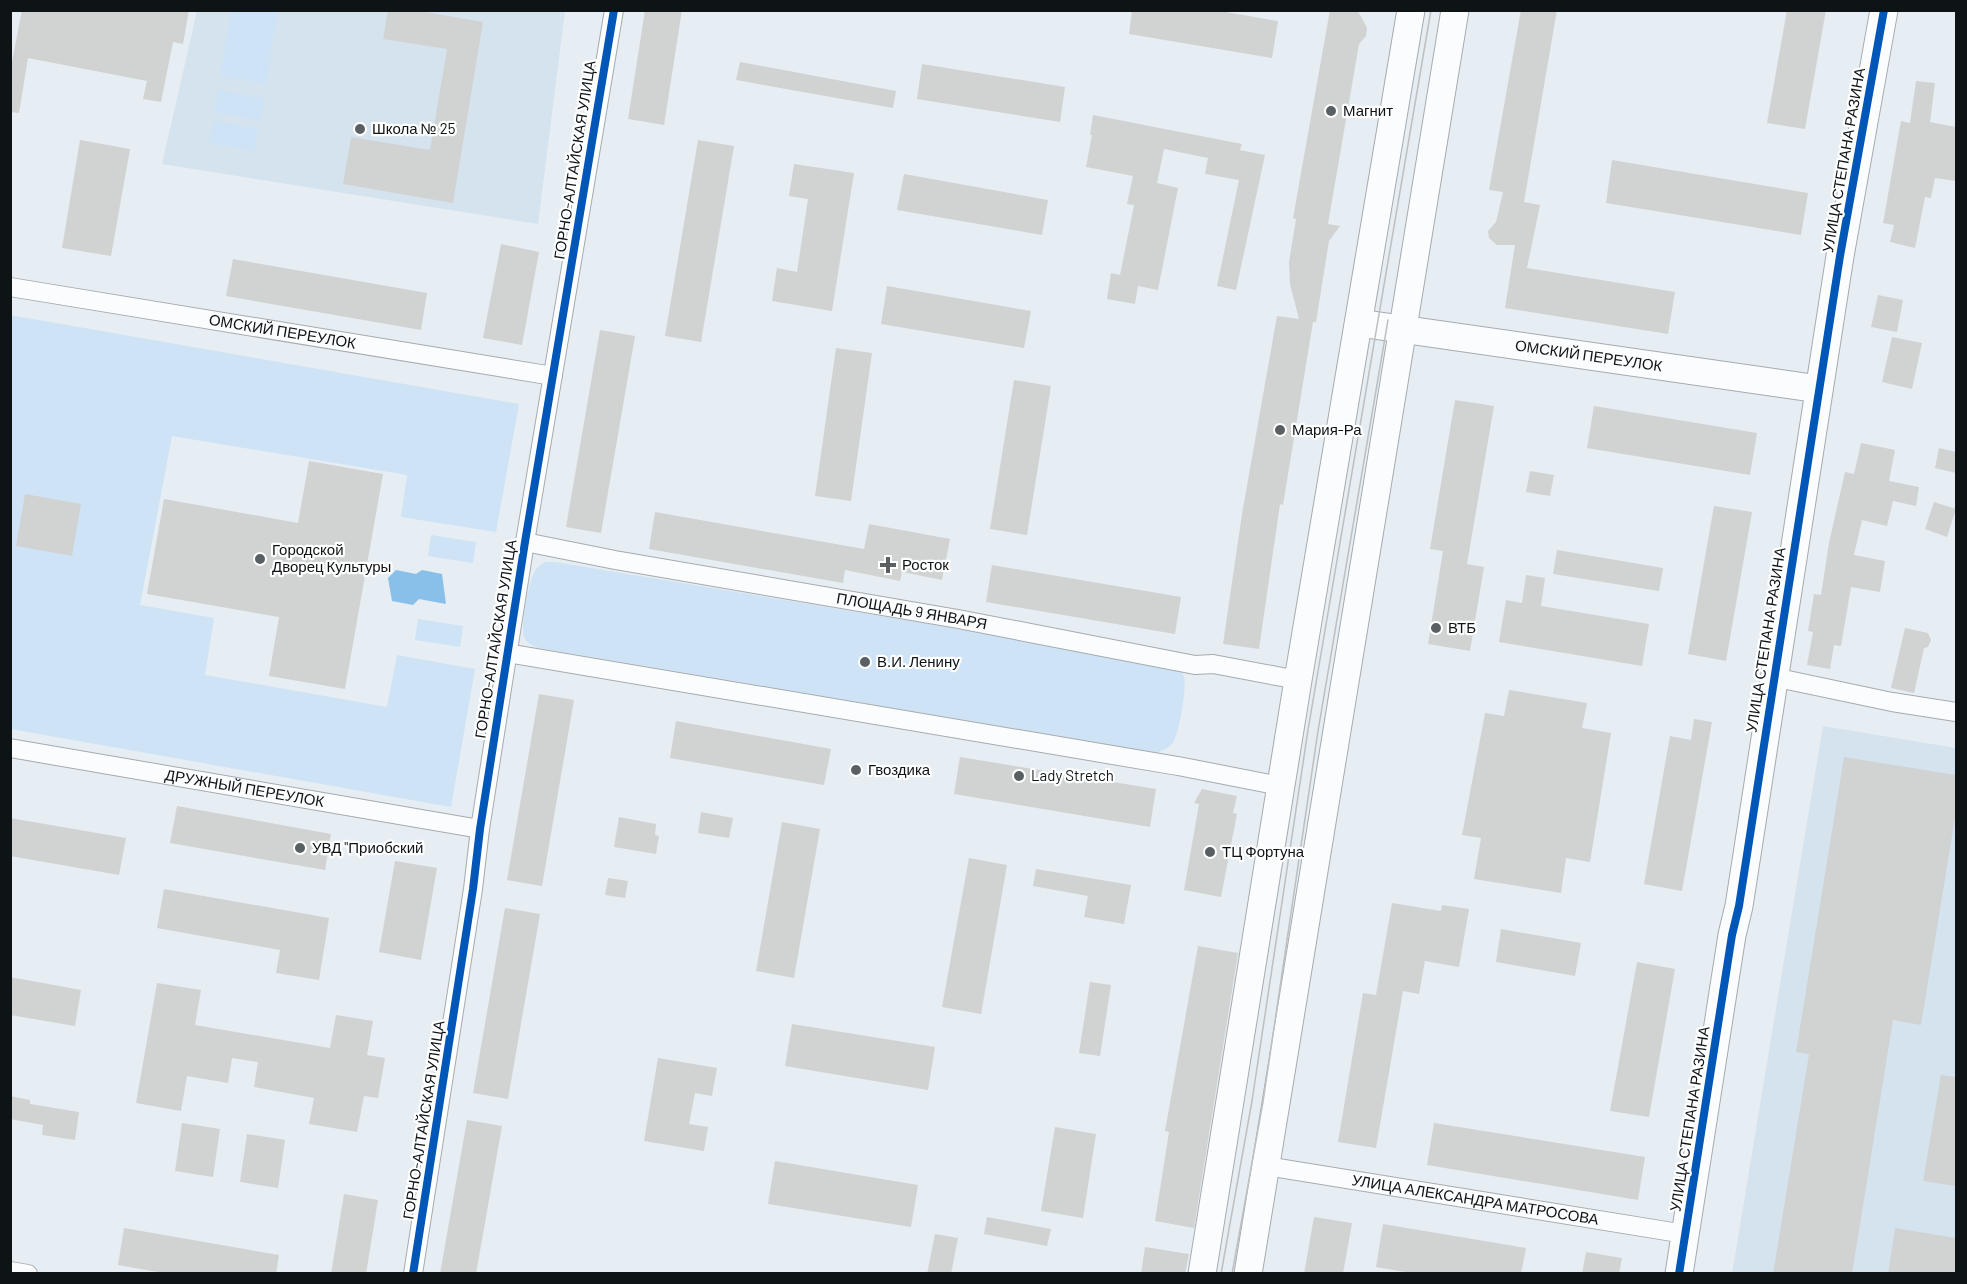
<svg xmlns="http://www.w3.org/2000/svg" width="1967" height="1284" font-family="Barlow,sans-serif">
	<rect width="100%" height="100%" fill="#e6edf3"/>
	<!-- built -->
	<g fill="#d5e3ee">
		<path d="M 197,11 L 565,11 L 538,224 L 162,164 Z"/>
		<path d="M 1823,726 L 1956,748 L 1956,1273 L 1732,1274 Z"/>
	</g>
	<!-- green -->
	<g fill="#cee3f5">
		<path d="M 269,11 L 278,12 L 266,84 L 220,76 L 231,11 Z"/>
		<path d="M 218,90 L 264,98 L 260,120 L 214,112 Z"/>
		<path d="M 213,121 L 258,128 L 255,151 L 209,143 Z"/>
		<path d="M 10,315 L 519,404 L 496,532 L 401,517 L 407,475 L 172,436 L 140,605 L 214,618 L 205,675 L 387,707 L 397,655 L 475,669 L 451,807 L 11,729 Z"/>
		<path d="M 431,535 L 476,542 L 473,563 L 428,556 Z"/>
		<path d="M 545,562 L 555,562 L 1171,664 C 1177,667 1182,671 1184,677 C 1187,688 1179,734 1172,744 C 1167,749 1162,751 1155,753 L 539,648 C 532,646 527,643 524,637 C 520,626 529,577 537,568 C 539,566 542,564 545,562 Z"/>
		<path d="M 418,619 L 463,626 L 460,647 L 415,640 Z"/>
	</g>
	<!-- water -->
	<path fill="#88c0ea" d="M 396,570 L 416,574 L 422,570 L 442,574 L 446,604 L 419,599 L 413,605 L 392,601 L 388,578 Z"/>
	<!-- building -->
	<g fill="#d1d3d3">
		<path d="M 22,10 L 189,10 L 183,44 L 173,42 L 161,102 L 143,99 L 147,81 L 28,58 L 19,113 L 10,112 L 10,72 Z"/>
		<path d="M 388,10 L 414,10 L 483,22 L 453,203 L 343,184 L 351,137 L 430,150 L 447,49 L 383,39 Z"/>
		<path d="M 645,10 L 682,10 L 664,125 L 628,119 Z"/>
		<path d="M 1132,10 L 1214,10 L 1278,21 L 1272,58 L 1129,34 Z"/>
		<path d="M 1330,10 L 1358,11 L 1367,28 L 1366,36 L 1359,44 L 1328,224 L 1340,226 L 1329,241 L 1316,322 L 1313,322 L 1283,505 L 1280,504 L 1259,649 L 1223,644 L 1242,514 L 1277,316 L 1299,319 L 1290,284 L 1289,262 L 1296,219 L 1293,218 Z"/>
		<path d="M 1521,10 L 1557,10 L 1524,202 L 1540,205 L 1527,268 L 1675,292 L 1668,334 L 1505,308 L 1515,245 L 1497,245 L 1489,238 L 1488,231 L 1496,222 L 1503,192 L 1489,190 Z"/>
		<path d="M 1787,10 L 1826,10 L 1805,129 L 1767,123 Z"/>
		<path d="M 740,62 L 896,91 L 893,108 L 736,80 Z"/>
		<path d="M 922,64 L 1065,87 L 1060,122 L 917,99 Z"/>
		<path d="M 1916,81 L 1935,83 L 1930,122 L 1956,127 L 1956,181 L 1935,178 L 1931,198 L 1925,197 L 1915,248 L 1890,242 L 1894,225 L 1883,223 L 1901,121 L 1910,123 Z"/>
		<path d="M 1093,115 L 1242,144 L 1240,150 L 1265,155 L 1236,290 L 1217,286 L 1239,180 L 1205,174 L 1208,158 L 1164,149 L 1157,183 L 1178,188 L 1158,290 L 1138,286 L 1135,304 L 1107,299 L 1111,273 L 1120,275 L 1134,205 L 1127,204 L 1133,176 L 1086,167 L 1092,135 L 1090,135 Z"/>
		<path d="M 80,140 L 130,149 L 111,256 L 62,248 Z"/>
		<path d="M 698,140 L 734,146 L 701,342 L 665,336 Z"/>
		<path d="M 1612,160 L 1808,193 L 1801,235 L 1606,203 Z"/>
		<path d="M 794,164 L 854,173 L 832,311 L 772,301 L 777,268 L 797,272 L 808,199 L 789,196 Z"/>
		<path d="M 904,174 L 1048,200 L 1042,235 L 897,210 Z"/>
		<path d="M 501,244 L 539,252 L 522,345 L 483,338 Z"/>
		<path d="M 233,259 L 427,293 L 421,330 L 226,296 Z"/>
		<path d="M 887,286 L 1031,311 L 1024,348 L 881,324 Z"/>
		<path d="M 1878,295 L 1903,300 L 1897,332 L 1871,327 Z"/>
		<path d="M 600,330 L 635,336 L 601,533 L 566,527 Z"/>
		<path d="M 1892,337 L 1922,343 L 1912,389 L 1882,382 Z"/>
		<path d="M 836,348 L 872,353 L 851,501 L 815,496 Z"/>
		<path d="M 1014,380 L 1051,386 L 1027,535 L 990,529 Z"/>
		<path d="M 1455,400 L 1494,406 L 1467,564 L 1484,567 L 1470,651 L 1428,644 L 1443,551 L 1430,549 Z"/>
		<path d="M 1594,406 L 1757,433 L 1750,475 L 1587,448 Z"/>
		<path d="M 1861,443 L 1895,450 L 1889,481 L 1919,487 L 1916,506 L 1893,501 L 1887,526 L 1862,520 L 1854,555 L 1885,561 L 1880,592 L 1851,587 L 1841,646 L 1834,645 L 1830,669 L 1807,665 L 1813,632 L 1808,631 L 1814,594 L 1821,595 L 1829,543 L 1845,472 L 1854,474 Z"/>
		<path d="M 1939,448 L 1956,452 L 1956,473 L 1935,468 Z"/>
		<path d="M 309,461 L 383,474 L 345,689 L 269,676 L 279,617 L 147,594 L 164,499 L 298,523 Z"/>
		<path d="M 1530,471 L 1554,475 L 1550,496 L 1526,492 Z"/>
		<path d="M 25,494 L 81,504 L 72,556 L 16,546 Z"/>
		<path d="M 1934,502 L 1956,509 L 1947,537 L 1925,529 Z"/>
		<path d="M 1714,506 L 1752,512 L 1726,661 L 1688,654 Z"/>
		<path d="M 655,512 L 864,549 L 869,524 L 950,539 L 942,580 L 902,572 L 900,581 L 845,570 L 843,583 L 649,549 Z"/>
		<path d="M 1557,550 L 1663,568 L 1659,591 L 1553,574 Z"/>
		<path d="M 992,565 L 1181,597 L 1175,634 L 986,602 Z"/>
		<path d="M 1526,575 L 1545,578 L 1541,606 L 1649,624 L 1642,666 L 1499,642 L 1506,600 L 1522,603 Z"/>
		<path d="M 1905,628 L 1928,633 L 1931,640 L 1928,647 L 1924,648 L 1914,693 L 1891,688 Z"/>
		<path d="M 1509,690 L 1587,703 L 1582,728 L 1611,733 L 1590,862 L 1566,858 L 1561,893 L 1474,879 L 1481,838 L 1462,835 L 1485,713 L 1504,716 Z"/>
		<path d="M 539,694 L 574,700 L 542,886 L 507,880 Z"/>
		<path d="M 1694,719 L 1712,722 L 1682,891 L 1644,884 L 1670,736 L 1691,740 Z"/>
		<path d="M 676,721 L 831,749 L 824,785 L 670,758 Z"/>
		<path d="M 960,757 L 1156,789 L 1150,827 L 954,794 Z"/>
		<path d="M 1844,757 L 1956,775 L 1956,812 L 1921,1025 L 1893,1020 L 1852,1274 L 1773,1274 L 1809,1054 L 1796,1052 Z"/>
		<path d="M 1202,789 L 1237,796 L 1233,813 L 1237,814 L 1221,897 L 1184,890 L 1199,804 L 1194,803 Z"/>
		<path d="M 177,806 L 331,834 L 325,870 L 170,843 Z"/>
		<path d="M 701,812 L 733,818 L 729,838 L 698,833 Z"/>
		<path d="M 619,817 L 656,824 L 655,835 L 659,836 L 656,854 L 614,847 Z"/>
		<path d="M 10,818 L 126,838 L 119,875 L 10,856 Z"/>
		<path d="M 782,822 L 820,829 L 794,978 L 756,971 Z"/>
		<path d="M 969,858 L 1007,865 L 981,1014 L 942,1007 Z"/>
		<path d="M 395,861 L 437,868 L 421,960 L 379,952 Z"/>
		<path d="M 1036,869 L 1131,885 L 1124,924 L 1084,917 L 1088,896 L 1033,886 Z"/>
		<path d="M 608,878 L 628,881 L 625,898 L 605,895 Z"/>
		<path d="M 164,889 L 329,918 L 319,980 L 276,973 L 280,950 L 157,928 Z"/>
		<path d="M 1392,903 L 1441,911 L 1442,905 L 1469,909 L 1459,967 L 1425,961 L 1419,994 L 1403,991 L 1376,1148 L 1338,1142 L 1363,993 L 1376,995 Z"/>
		<path d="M 505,908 L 540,914 L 508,1099 L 473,1093 Z"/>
		<path d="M 1501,929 L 1581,943 L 1575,976 L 1496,962 Z"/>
		<path d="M 1198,946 L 1238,953 L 1194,1228 L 1155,1221 L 1169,1132 L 1165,1131 Z"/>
		<path d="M 1637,962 L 1675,969 L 1649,1117 L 1610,1111 Z"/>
		<path d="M 10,977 L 81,990 L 75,1026 L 10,1015 Z"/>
		<path d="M 1090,982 L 1111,985 L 1100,1056 L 1079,1053 Z"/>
		<path d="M 157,983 L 201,990 L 195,1025 L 330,1048 L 336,1015 L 373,1021 L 367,1055 L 385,1058 L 378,1098 L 364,1096 L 357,1132 L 309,1124 L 314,1098 L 254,1087 L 258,1062 L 232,1058 L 228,1083 L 187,1076 L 181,1111 L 136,1103 Z"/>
		<path d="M 792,1024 L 935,1047 L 928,1090 L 785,1066 Z"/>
		<path d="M 658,1058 L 717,1068 L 712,1096 L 695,1093 L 689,1124 L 708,1127 L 704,1151 L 644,1141 Z"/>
		<path d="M 1941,1075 L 1956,1077 L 1956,1186 L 1923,1181 Z"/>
		<path d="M 10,1096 L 30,1100 L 30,1104 L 79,1112 L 75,1140 L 42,1135 L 43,1125 L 10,1119 Z"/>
		<path d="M 467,1120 L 502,1126 L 476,1274 L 440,1274 Z"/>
		<path d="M 182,1123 L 220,1129 L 213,1177 L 175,1171 Z"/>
		<path d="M 1434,1123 L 1645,1157 L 1638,1200 L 1427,1165 Z"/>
		<path d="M 1055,1127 L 1096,1134 L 1083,1218 L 1041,1211 Z"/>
		<path d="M 247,1134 L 285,1140 L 278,1188 L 240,1182 Z"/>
		<path d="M 775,1161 L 918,1185 L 911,1227 L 768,1204 Z"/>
		<path d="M 344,1194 L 378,1200 L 366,1274 L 331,1274 Z"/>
		<path d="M 987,1217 L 1051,1229 L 1047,1246 L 984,1234 Z"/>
		<path d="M 1314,1217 L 1352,1223 L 1343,1274 L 1304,1274 Z"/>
		<path d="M 1383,1224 L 1526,1248 L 1521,1274 L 1417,1274 L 1376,1267 Z"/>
		<path d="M 124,1228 L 279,1255 L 276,1274 L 169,1274 L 118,1265 Z"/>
		<path d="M 1895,1228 L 1956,1238 L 1956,1274 L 1888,1274 Z"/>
		<path d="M 935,1234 L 958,1238 L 951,1274 L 927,1274 Z"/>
		<path d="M 1145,1247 L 1189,1254 L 1185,1274 L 1141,1274 Z"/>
		<path d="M 1586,1252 L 1622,1258 L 1619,1274 L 1582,1274 Z"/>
	</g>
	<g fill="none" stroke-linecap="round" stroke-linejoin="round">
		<defs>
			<g id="street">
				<path id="s1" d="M 10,287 L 553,376"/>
				<path id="s2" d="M 525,542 L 615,560 L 958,619 L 1195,665 L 1213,664 L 1298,680"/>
				<path d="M 507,653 L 1178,766 L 1280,786"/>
				<path d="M 1773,677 L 1892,702 L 1956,712"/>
				<path id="s3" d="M 10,748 L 480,829"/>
				<path id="s4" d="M 1266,1166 L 1685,1234"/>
				<path d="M 10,1271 L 28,1274"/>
				<path d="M 413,1274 L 473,889 L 480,829 L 525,542 L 614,10"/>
			</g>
			<g id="secondary">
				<path id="s5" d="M 1359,323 L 1819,389"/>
				<path d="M 1202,1274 L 1298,680 L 1411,10"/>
				<path d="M 1248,1274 L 1455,10"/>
				<path d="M 1679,1274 L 1732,935 L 1739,906 L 1840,256 L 1884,10"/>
			</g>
		</defs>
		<!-- street casing -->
		<use href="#street" stroke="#a6abaf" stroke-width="20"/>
		<!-- secondary casing -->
		<use href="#secondary" stroke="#a6abaf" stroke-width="29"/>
		<!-- street -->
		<use href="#street" stroke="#fbfcfd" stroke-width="18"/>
		<!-- secondary -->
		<use href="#secondary" stroke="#fbfcfd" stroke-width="27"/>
		<!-- tram -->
		<g stroke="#bdbfc0" stroke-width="1.5">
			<path d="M 1221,1274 L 1252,1101 L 1308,730 L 1431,10"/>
			<path d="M 1232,1274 L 1263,1102 L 1318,731 L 1388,320"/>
		</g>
		<defs>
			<g id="cycleway">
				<path d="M 413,1274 L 473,889 L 480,829 L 525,542 L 614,10"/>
				<path d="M 1679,1274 L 1732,935 L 1739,906 L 1840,256 L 1884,10"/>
			</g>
		</defs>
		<!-- cycleway casing -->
		<use href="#cycleway" stroke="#fff" stroke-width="11"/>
		<!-- cycleway -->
		<use href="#cycleway" stroke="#0057b8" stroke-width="8"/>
	</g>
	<!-- markers -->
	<g fill="#5a5f63" stroke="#fff" stroke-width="2">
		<circle cx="1331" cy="111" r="6"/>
		<circle cx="360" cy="129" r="6"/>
		<circle cx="1280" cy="430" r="6"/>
		<circle cx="260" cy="559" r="6"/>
		<path d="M885 556h6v6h6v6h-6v6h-6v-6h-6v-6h6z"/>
		<circle cx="1436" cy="628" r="6"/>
		<circle cx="865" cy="662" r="6"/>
		<circle cx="856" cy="770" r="6"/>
		<circle cx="1019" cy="776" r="6"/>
		<circle cx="300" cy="848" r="6"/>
		<circle cx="1210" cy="852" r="6"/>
	</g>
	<g text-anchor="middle" stroke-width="4.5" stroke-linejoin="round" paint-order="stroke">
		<!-- poi labels -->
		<g font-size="15" fill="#0e1316" stroke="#fff" text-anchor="start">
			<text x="1343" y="116">Магнит</text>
			<text x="372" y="134">Школа № 25</text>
			<text x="1292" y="435">Мария-Ра</text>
			<text x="272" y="555">Городской<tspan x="272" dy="17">Дворец Культуры</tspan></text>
			<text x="902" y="570">Росток</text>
			<text x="1448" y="633">ВТБ</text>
			<text x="877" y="667">В.И. Ленину</text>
			<text x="868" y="775">Гвоздика</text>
			<text x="1031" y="781">Lady Stretch</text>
			<text x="312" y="853">УВД "Приобский</text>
			<text x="1222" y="857">ТЦ Фортуна</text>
		</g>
		<!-- street labels -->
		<g font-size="15" fill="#0e1316" stroke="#fff">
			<text transform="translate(575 160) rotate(-81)" y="5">ГОРНО-АЛТАЙСКАЯ УЛИЦА</text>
			<text transform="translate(1844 160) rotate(-80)" y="5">УЛИЦА СТЕПАНА РАЗИНА</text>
			<text dy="5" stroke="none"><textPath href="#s1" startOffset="276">ОМСКИЙ ПЕРЕУЛОК</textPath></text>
			<text dy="5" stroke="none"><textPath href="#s5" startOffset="232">ОМСКИЙ ПЕРЕУЛОК</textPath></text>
			<text dy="5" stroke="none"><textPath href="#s2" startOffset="393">ПЛОЩАДЬ 9 ЯНВАРЯ</textPath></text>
			<text transform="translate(496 639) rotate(-81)" y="5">ГОРНО-АЛТАЙСКАЯ УЛИЦА</text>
			<text transform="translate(1766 640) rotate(-81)" y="5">УЛИЦА СТЕПАНА РАЗИНА</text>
			<text dy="5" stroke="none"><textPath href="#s3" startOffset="238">ДРУЖНЫЙ ПЕРЕУЛОК</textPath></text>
			<text transform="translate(1690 1119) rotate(-81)" y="5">УЛИЦА СТЕПАНА РАЗИНА</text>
			<text transform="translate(424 1120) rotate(-81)" y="5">ГОРНО-АЛТАЙСКАЯ УЛИЦА</text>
			<text dy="5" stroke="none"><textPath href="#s4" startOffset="212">УЛИЦА АЛЕКСАНДРА МАТРОСОВА</textPath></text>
		</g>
	</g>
	<!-- border -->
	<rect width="1967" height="1284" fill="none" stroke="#0e1316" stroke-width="24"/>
</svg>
